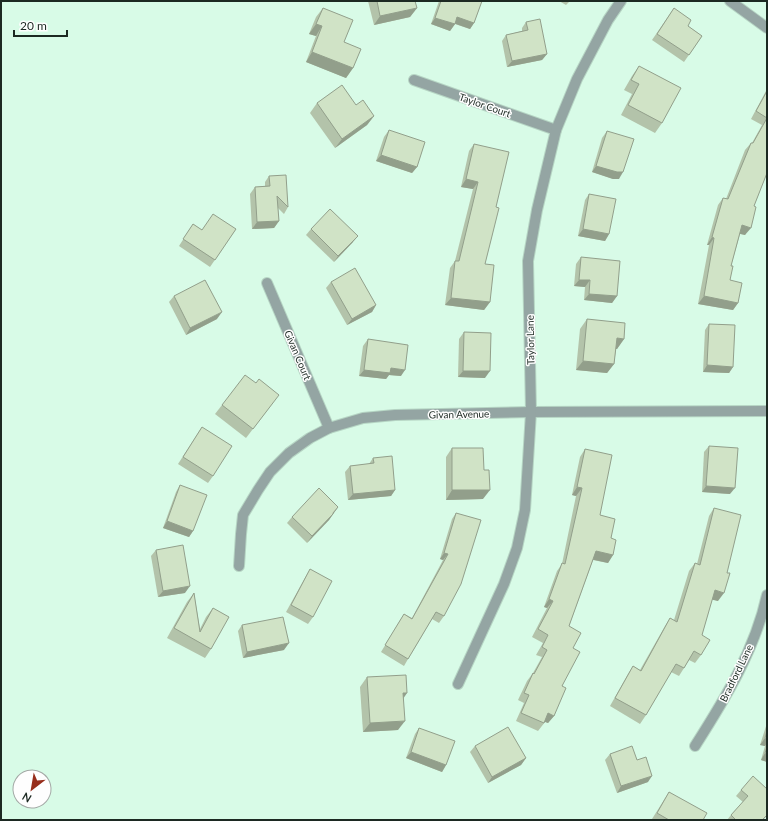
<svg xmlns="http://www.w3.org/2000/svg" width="768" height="821" font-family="Lato,sans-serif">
	<rect width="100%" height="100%" fill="#d8fbe7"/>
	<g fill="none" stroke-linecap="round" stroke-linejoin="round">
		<defs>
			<g id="minor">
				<path d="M 730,1 L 767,28"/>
				<path d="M 414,80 L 556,130"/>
				<path d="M 267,283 L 329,428"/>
				<path d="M 239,566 L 241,534 L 243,515 L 258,490 L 270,472 L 289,453 L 310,438 L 329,428 L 363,418 L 395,415 L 531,412 L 767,411"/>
				<path d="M 458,684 L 504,584 L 517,548 L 525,510 L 531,412 L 528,261 L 537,210 L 556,130 L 577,79 L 608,20 L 621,1"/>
				<path d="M 695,746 C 725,699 755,650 767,595"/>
			</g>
		</defs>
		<!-- minor casing -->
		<use href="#minor" stroke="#b6d5c4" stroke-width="12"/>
		<!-- minor -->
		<use href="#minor" stroke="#94a5a3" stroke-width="10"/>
	</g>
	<!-- wall -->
	<g fill="#b3c3aa">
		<path d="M 368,1 L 415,1 L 417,8 L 410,17 L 374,25 Z"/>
		<path d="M 439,1 L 482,1 L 474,23 L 470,29 L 455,24 L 450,31 L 431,24 Z"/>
		<path d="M 559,1 L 570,1 L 566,5 Z"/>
		<path d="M 323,8 L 344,42 L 353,68 L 346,78 L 306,62 L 316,36 L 309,34 L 316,17 Z"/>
		<path d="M 674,8 L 688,26 L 702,36 L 684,62 L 652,40 Z"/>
		<path d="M 526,22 L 547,54 L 542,60 L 507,67 L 502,41 L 506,35 L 522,31 L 522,28 Z"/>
		<path d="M 639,66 L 662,123 L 655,133 L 621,115 L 632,94 L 624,90 L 632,76 Z"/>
		<path d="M 767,89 L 767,173 L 754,206 L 745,235 L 740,234 L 731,266 L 730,280 L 738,303 L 733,310 L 698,304 L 709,245 L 707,245 L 718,205 L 723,198 L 726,199 L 745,150 L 751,143 L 752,143 L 762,125 L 751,119 Z"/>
		<path d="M 317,103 L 356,105 L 374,116 L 367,125 L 335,148 L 310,113 Z"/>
		<path d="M 389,130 L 417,167 L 412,173 L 376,161 L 384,137 Z"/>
		<path d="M 607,131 L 619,179 L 613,179 L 592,172 L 602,138 Z"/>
		<path d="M 474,144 L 496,207 L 485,264 L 490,302 L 484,310 L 445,305 L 450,268 L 455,261 L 473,189 L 461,187 L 469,151 Z"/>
		<path d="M 269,176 L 288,207 L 284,214 L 278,208 L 279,221 L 274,228 L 252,229 L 250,194 L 255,187 L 265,186 L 265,182 Z"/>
		<path d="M 589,194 L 609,234 L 605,241 L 578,236 L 585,200 Z"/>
		<path d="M 193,224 L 202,230 L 236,229 L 210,267 L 179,246 Z"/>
		<path d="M 311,229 L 353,242 L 334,262 L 306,235 Z"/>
		<path d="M 581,257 L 617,296 L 612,303 L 584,300 L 585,287 L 574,286 L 576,264 Z"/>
		<path d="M 331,282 L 376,305 L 372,312 L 347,325 L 326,288 Z"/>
		<path d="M 174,296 L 217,319 L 186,335 L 169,302 Z"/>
		<path d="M 587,319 L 624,339 L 617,349 L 616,349 L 614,364 L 607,373 L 576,370 L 580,329 Z"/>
		<path d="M 709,324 L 733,367 L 729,373 L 703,372 L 705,330 Z"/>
		<path d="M 464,332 L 485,378 L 458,377 L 459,339 Z"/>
		<path d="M 368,339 L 401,376 L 389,375 L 386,379 L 359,376 L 363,346 Z"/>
		<path d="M 272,404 L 246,438 L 215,414 L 222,405 Z"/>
		<path d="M 202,427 L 213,476 L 208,483 L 178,464 Z"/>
		<path d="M 709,446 L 730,494 L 702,492 L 704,452 Z"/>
		<path d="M 452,448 L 483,499 L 446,500 L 446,457 Z"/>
		<path d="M 585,449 L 600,515 L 611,538 L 613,555 L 608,563 L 593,560 L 569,626 L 573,648 L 554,716 L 548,723 L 545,722 L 538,731 L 516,721 L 524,703 L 518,700 L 527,681 L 533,673 L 542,657 L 536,655 L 543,643 L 532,637 L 547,608 L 544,607 L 557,571 L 562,564 L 576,496 L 572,495 L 580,457 Z"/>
		<path d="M 373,458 L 395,490 L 391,496 L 348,500 L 345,472 L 350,466 L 369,464 Z"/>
		<path d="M 180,485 L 193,531 L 189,537 L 163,528 L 176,492 Z"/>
		<path d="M 338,507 L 329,520 L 307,543 L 287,523 L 292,517 Z"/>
		<path d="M 714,508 L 718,601 L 712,599 L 702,635 L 701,655 L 695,663 L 689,660 L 679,676 L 671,672 L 646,715 L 640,724 L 610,706 L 628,674 L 633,666 L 640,670 L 665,626 L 670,618 L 674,620 L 689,571 L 695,563 L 697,564 L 709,516 Z"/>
		<path d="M 456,513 L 444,616 L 439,623 L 432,619 L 408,659 L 404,666 L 381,652 L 404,614 L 412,618 L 443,560 L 440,559 L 452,519 Z"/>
		<path d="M 156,550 L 185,593 L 158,597 L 151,556 Z"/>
		<path d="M 310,569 L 313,617 L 308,624 L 286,612 L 306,576 Z"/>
		<path d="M 194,593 L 200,629 L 206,617 L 213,608 L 211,649 L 205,658 L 167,638 L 187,602 Z"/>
		<path d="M 242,625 L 284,650 L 243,658 L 238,631 Z"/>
		<path d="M 367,677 L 403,699 L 398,730 L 363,732 L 360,687 Z"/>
		<path d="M 767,723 L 767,762 L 761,760 L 765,746 L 760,745 Z"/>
		<path d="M 419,728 L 446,765 L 442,772 L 406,758 L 415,734 Z"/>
		<path d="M 475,746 L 526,758 L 521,765 L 488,783 L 470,752 Z"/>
		<path d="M 610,754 L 637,760 L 648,782 L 617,793 L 605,760 Z"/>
		<path d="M 767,789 L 767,816 L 763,820 L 727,820 L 731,815 L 743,802 L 736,796 L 741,790 Z"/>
		<path d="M 669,792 L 703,820 L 653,820 L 652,819 Z"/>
	</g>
	<!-- shaded-wall -->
	<g fill="#929f8b">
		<path d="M 417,8 L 410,17 L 374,25 L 380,16 Z"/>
		<path d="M 457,17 L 474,23 L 470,29 L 453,23 Z"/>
		<path d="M 435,18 L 455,24 L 450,31 L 431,24 Z"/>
		<path d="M 316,24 L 322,26 L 316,36 L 309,34 Z"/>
		<path d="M 312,52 L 353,68 L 346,78 L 306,62 Z"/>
		<path d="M 547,54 L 542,60 L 507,67 L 512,61 Z"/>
		<path d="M 374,116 L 367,125 L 335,148 L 342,139 Z"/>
		<path d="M 381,155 L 417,167 L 412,173 L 376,161 Z"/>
		<path d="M 596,166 L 623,172 L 619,179 L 613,179 L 592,172 Z"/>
		<path d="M 466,179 L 478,182 L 473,189 L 461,187 Z"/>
		<path d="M 279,221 L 274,228 L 252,229 L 257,222 Z"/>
		<path d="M 742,225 L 751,228 L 745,235 L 737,233 Z"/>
		<path d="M 583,229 L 609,234 L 605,241 L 578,236 Z"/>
		<path d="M 358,236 L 353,242 L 334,262 L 338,256 Z"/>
		<path d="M 712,237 L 714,238 L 709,245 L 707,245 Z"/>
		<path d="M 579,280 L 590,280 L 585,287 L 574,286 Z"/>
		<path d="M 589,294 L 617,296 L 612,303 L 584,300 Z"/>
		<path d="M 704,296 L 738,303 L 733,310 L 698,304 Z"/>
		<path d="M 451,298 L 490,302 L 484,310 L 445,305 Z"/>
		<path d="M 376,305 L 372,312 L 347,325 L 352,319 Z"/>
		<path d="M 222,312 L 217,319 L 186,335 L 190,328 Z"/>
		<path d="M 617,338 L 624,339 L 617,349 L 610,348 Z"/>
		<path d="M 583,361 L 614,364 L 607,373 L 576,370 Z"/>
		<path d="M 707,365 L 733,367 L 729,373 L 703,372 Z"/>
		<path d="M 391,368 L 405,370 L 401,376 L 389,375 L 386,379 L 359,376 L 364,370 Z"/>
		<path d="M 463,371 L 490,371 L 485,378 L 458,377 Z"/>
		<path d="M 706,486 L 735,488 L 730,494 L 702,492 Z"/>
		<path d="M 577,487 L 582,488 L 576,496 L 572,495 Z"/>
		<path d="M 395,490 L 391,496 L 348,500 L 353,494 Z"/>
		<path d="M 452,490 L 490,490 L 483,499 L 446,500 Z"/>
		<path d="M 338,507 L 329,520 L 307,543 L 312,536 Z"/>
		<path d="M 167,521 L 193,531 L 189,537 L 163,528 Z"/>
		<path d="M 596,551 L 613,555 L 608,563 L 590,559 Z"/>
		<path d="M 444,553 L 448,554 L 443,560 L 440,559 Z"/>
		<path d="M 190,586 L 185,593 L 158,597 L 163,591 Z"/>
		<path d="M 715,590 L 724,593 L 718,601 L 709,599 Z"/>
		<path d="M 549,599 L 553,601 L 547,608 L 544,607 Z"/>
		<path d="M 289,643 L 284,650 L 243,658 L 247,652 Z"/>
		<path d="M 403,693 L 407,693 L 401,702 Z"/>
		<path d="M 548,713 L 554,716 L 548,723 L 543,721 Z"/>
		<path d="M 405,721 L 398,730 L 363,732 L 370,723 Z"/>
		<path d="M 765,738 L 767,739 L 767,743 L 765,746 L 760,745 Z"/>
		<path d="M 411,752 L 446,765 L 442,772 L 406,758 Z"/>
		<path d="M 765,753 L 767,754 L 767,762 L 761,760 Z"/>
		<path d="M 526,758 L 521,765 L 488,783 L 492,777 Z"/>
		<path d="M 652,776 L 648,782 L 617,793 L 621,786 Z"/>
	</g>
	<!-- building -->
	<g fill="#d0e3c6" stroke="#929f8b">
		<path d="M 377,1 L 415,1 L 417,8 L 380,16 Z"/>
		<path d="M 441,1 L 482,1 L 474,23 L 457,17 L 455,24 L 435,18 Z"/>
		<path d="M 323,8 L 353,20 L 344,42 L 361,49 L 353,68 L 312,52 L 322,26 L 316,24 Z"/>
		<path d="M 674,8 L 691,20 L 688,26 L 702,36 L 689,55 L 657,34 Z"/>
		<path d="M 540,19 L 547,54 L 512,61 L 506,35 L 528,30 L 526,22 Z"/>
		<path d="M 639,66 L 681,88 L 662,123 L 628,105 L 639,84 L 631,80 Z"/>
		<path d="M 342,85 L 356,105 L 363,100 L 374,116 L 342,139 L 317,103 Z"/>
		<path d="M 767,91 L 767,118 L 756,111 Z"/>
		<path d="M 767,118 L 767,173 L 754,206 L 756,207 L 751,228 L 742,225 L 731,266 L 733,266 L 730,280 L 742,283 L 738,303 L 704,296 L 714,238 L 712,237 L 723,198 L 728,199 L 751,143 L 753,143 Z"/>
		<path d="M 389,130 L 425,142 L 417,167 L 381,155 Z"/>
		<path d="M 607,131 L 634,139 L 623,172 L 617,172 L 596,166 Z"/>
		<path d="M 474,144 L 509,152 L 496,207 L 499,208 L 485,264 L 494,265 L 490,302 L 451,298 L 455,261 L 459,261 L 478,182 L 466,179 Z"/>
		<path d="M 286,175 L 288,207 L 277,196 L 279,221 L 257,222 L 255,187 L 270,186 L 269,176 Z"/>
		<path d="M 589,194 L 616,199 L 609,234 L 583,229 Z"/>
		<path d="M 330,209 L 358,236 L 338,256 L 311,229 Z"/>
		<path d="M 213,214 L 236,229 L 215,260 L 183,239 L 193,224 L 202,230 Z"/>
		<path d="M 581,257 L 620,261 L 617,296 L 589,294 L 590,280 L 579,280 Z"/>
		<path d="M 355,268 L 376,305 L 352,319 L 331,282 Z"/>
		<path d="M 205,280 L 222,312 L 190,328 L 174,296 Z"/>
		<path d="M 587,319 L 625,323 L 624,339 L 617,338 L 614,364 L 583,361 Z"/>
		<path d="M 709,324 L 735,325 L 733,367 L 707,365 Z"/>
		<path d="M 464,332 L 491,333 L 490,371 L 463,371 Z"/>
		<path d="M 368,339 L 408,345 L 405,370 L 391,368 L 390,373 L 364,370 Z"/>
		<path d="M 245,375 L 256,383 L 259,379 L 279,395 L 253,429 L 222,405 Z"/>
		<path d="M 202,427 L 232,446 L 213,476 L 183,457 Z"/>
		<path d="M 709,446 L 738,448 L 735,488 L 706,486 Z"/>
		<path d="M 452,448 L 483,448 L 484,470 L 489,470 L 490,490 L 452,490 Z"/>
		<path d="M 585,449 L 612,455 L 600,515 L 615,519 L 611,538 L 616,540 L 613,555 L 596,551 L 569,626 L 581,633 L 573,648 L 580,652 L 562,686 L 566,688 L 554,716 L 548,713 L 544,723 L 521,713 L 529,695 L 524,693 L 533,673 L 534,674 L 547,650 L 542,647 L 548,635 L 538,629 L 553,601 L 549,599 L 562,563 L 565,564 L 582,488 L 577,487 Z"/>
		<path d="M 392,456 L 395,490 L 353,494 L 350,466 L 374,463 L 373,458 Z"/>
		<path d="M 180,485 L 207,495 L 193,531 L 167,521 Z"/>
		<path d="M 319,488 L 338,507 L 333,513 L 333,514 L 312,536 L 292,517 Z"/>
		<path d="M 714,508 L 741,515 L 727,573 L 730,573 L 724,593 L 715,590 L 702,635 L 710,640 L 701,655 L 694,651 L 684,668 L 676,664 L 646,715 L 615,698 L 633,666 L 641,671 L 670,618 L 677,622 L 695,563 L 700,565 Z"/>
		<path d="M 456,513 L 481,520 L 461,584 L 444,616 L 436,612 L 408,659 L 385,645 L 404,614 L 412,619 L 448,554 L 444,553 Z"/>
		<path d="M 183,545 L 190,586 L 163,591 L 156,550 Z"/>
		<path d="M 310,569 L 332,581 L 313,617 L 291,605 Z"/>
		<path d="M 194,593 L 200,632 L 213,608 L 229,617 L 211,649 L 174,628 Z"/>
		<path d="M 283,617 L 289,643 L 247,652 L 242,625 Z"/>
		<path d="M 406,675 L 407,693 L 403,693 L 405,721 L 370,723 L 367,677 Z"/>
		<path d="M 508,727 L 526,758 L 492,777 L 475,746 Z"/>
		<path d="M 419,728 L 455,741 L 446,765 L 411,752 Z"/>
		<path d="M 767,731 L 767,739 L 765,738 Z"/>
		<path d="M 632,746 L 637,760 L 646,757 L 652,776 L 621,786 L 610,754 Z"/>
		<path d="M 767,747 L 767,754 L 765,753 Z"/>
		<path d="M 753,776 L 767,789 L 767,815 L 762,820 L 736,820 L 731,815 L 748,796 L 741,790 Z"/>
		<path d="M 669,792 L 707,813 L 703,820 L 669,820 L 657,813 Z"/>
	</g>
	<g text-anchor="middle" stroke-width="3" stroke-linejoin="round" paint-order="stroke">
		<!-- street labels -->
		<g font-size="10" fill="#1c2922" stroke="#fefefe">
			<text transform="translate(485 105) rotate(19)" y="4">Taylor Court</text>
			<text transform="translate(530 340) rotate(-91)" y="4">Taylor Lane</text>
			<text transform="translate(298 355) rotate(67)" y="4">Givan Court</text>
			<text transform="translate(459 414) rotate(-1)" y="4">Givan Avenue</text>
			<text transform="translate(736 673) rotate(-64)" y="4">Bradford Lane</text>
		</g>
	</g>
	<!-- border -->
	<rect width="768" height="821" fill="none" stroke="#1c2922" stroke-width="4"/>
	<!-- north arrow -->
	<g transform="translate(32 789) rotate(211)"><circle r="19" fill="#fefefe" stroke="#a4a9a6"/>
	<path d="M0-3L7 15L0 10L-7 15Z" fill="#972e1c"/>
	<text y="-6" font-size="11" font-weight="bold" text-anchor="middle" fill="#1c2922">N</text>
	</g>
	<!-- scale -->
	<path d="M14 30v6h53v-6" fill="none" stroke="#1c2922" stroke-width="2"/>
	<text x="20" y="30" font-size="12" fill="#1c2922" stroke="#fefefe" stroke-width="3" paint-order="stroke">20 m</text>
</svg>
